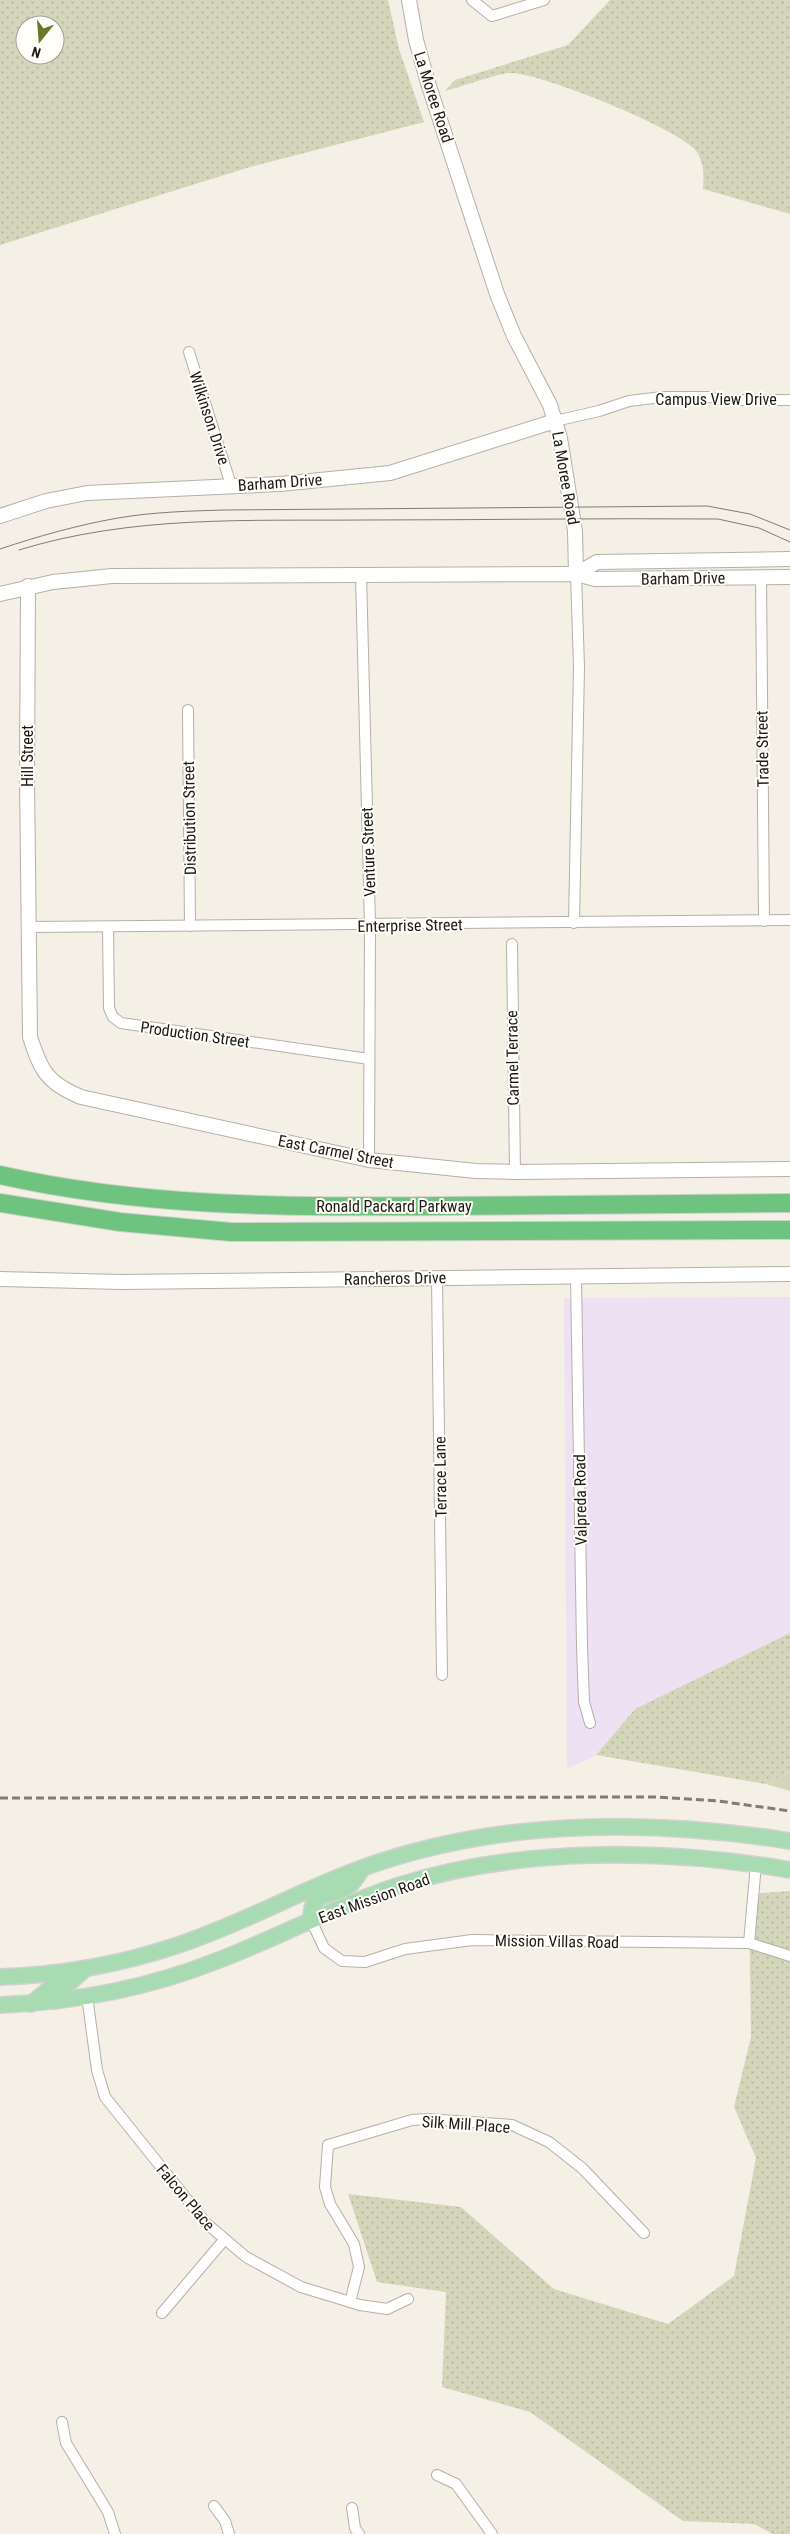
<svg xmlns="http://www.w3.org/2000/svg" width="790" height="2534" font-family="'Roboto Condensed',sans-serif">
	<defs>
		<pattern id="grass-dots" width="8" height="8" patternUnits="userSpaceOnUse" patternTransform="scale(1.25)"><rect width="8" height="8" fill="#d3d6ba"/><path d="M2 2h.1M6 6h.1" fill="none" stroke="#b5b79f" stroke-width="1.8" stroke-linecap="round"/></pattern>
	</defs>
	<rect width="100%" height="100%" fill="#f4f0e6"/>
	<!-- commercial -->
	<path fill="#efe1f4" d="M 790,1297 L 790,1633 L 635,1709 L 596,1755 L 567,1769 L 564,1298 Z"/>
	<!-- grass -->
	<g fill="url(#grass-dots)" fill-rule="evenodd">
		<path d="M 0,0 L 388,0 L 399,49 L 424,122 L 250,167 L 0,245 ZM 25,25 L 55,25 L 55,55 L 25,55 Z"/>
		<path d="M 610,0 L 790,0 L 790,214 L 703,189 C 704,175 704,164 697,152 C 683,130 540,73 512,73 C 498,73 461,87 445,91 L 455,80 L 568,45 Z"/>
		<path d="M 790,1633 L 790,1771 L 766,1784 L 596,1755 L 635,1709 Z"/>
		<path d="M 790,1891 L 790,2534 L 773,2534 L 754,2524 L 683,2521 L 530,2412 L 442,2387 L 446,2292 L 377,2282 L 348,2194 L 461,2207 L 554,2289 L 668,2324 L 734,2276 L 756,2158 L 734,2107 L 751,2037 L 749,1894 Z"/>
	</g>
	<!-- park -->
	<path fill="#d3d6ba" d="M 790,1771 L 790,1791 L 766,1784 Z"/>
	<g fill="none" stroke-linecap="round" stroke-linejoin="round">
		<defs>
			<g id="street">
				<path d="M 472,0 L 492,16 L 544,0"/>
				<path d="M 189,352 L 231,485"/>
				<path d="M 555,421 L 599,411 L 629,401 L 662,397 L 711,397 L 723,400 L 790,400"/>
				<path d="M 361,575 L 370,925 L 369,1160"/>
				<path d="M 761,577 L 764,921"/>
				<path d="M 188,710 L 190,926"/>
				<path d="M 574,923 L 579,667 L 576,574"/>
				<path d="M 29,927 L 790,920"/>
				<path d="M 108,927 L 109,1008 L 113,1017 L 121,1023 L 369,1059"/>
				<path d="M 512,944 L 515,1172"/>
				<path d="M 576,1277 L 582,1646 L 584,1702 L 590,1723"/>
				<path d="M 437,1278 L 442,1675"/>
				<path d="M 311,1920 L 324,1948 L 342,1961 L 365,1962 L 405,1949 L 472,1940 L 749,1943 L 756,1864"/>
				<path d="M 749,1943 L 790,1956"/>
				<path d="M 87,1996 L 97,2070 L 105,2097 L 206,2223 L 246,2257 L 301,2287 L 360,2305 L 387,2309 L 408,2299"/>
				<path d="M 350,2302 L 359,2267 L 354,2244 L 330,2204 L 325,2187 L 328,2145 L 412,2120 L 427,2119 L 512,2125 L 549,2142 L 582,2168 L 644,2233"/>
				<path d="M 162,2313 L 224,2240"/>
				<path d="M 62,2422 L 66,2443 L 108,2512 L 115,2534"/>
				<path d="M 437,2475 L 456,2484 L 492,2534"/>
				<path d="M 214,2506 L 225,2521 L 229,2534"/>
				<path d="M 352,2508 L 355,2528 L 359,2534"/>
			</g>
			<g id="secondary">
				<path d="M 409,0 L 416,40 L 428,83 L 497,294 L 514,336 L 550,405 L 560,438 L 575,531 L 576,574"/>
				<path d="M 0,516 L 46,501 L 87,493 L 280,484 L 390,473 L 555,421"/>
				<path d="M 576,574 L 597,562 L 790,559"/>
				<path d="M 28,586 L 27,779 L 30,1037 C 41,1071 47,1083 81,1097 L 369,1160 L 476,1171 L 515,1172 L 790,1169"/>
				<path d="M 0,594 L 53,582 L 112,576 L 576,574 L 595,579 L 790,577"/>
				<path d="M 0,1279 L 121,1282 L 790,1274"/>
			</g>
			<g id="primary">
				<path d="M 311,1920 C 310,1887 333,1900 351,1884 C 355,1880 359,1873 363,1868"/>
				<path d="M 0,1977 C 61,1975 123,1964 181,1944 C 244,1923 303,1889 365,1867 C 500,1819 650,1819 790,1841"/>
				<path d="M 55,2001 L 66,1986 L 85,1969"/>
				<path d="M 31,2004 L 53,1986 L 53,1973"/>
				<path d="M 0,2005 C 75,2002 149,1988 219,1960 C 279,1937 336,1906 397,1886 C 517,1847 666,1848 790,1870"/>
			</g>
			<g id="highway">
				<path d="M 0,1175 C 145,1208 292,1207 440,1206 C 556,1205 673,1204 790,1203"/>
				<path d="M 0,1203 L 120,1222 L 231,1232 L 790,1230"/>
			</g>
		</defs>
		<!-- street casing -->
		<use href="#street" stroke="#b4b0a7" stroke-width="12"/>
		<!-- secondary casing -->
		<use href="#secondary" stroke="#b4b0a7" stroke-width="16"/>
		<!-- primary casing -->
		<use href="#primary" stroke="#d1d1d0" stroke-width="18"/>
		<!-- highway casing -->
		<use href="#highway" stroke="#d1d1d0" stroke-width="20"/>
		<!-- street -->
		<use href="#street" stroke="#fff" stroke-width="10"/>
		<!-- secondary -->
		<use href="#secondary" stroke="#fff" stroke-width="14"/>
		<!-- primary -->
		<use href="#primary" stroke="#a8dbb2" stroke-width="15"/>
		<!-- highway -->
		<use href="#highway" stroke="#6ec37e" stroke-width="18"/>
		<!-- tram -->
		<g stroke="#7e7c75" stroke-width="1">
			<path d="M 0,549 C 39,536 78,525 118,518 C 153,512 189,511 225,510 L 707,506 L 750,514 L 790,530"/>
			<path d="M 19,550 C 132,515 249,521 365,520 C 483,520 600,518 718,519 L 759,528 L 790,542"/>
		</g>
		<!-- rail -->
		<path stroke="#7e7c75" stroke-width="3" stroke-dasharray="8 4" stroke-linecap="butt" d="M 0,1798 L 656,1797 L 718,1801 L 790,1811"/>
	</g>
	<g text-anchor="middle" stroke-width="4" stroke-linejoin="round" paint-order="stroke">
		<!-- street labels -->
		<g font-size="16" fill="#1a1915" stroke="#fffef9">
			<text transform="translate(434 97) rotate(72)" y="6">La Moree Road</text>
			<text x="716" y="405">Campus View Drive</text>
			<text transform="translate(210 418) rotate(72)" y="6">Wilkinson Drive</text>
			<text transform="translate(566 478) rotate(80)" y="6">La Moree Road</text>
			<text transform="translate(280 482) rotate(-4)" y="6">Barham Drive</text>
			<text transform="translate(683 578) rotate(-1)" y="6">Barham Drive</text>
			<text transform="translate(762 749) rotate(-91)" y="6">Trade Street</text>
			<text transform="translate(27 756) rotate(-90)" y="6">Hill Street</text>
			<text transform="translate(189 818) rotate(-91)" y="6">Distribution Street</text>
			<text transform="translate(368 852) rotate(-92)" y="6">Venture Street</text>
			<text transform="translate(410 925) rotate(-1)" y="6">Enterprise Street</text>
			<text transform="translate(195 1034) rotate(8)" y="6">Production Street</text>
			<text transform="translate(512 1058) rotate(-91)" y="6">Carmel Terrace</text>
			<text transform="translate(336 1151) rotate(11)" y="6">East Carmel Street</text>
			<text x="394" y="1212">Ronald Packard Parkway</text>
			<text transform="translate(395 1278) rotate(-1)" y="6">Rancheros Drive</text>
			<text transform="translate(440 1477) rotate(-91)" y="6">Terrace Lane</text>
			<text transform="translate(580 1500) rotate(-91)" y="6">Valpreda Road</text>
			<text transform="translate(374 1898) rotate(-20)" y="6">East Mission Road</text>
			<text transform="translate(557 1941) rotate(1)" y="6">Mission Villas Road</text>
			<text transform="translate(466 2124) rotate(4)" y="6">Silk Mill Place</text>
			<text transform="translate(186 2197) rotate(50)" y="6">Falcon Place</text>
		</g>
	</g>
	<!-- north arrow -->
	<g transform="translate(40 40) rotate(197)"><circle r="24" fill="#fffef9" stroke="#a3a29e"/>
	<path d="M0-4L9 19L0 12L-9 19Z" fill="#697826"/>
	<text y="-8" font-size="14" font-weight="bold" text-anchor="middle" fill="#1a1915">N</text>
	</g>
</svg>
